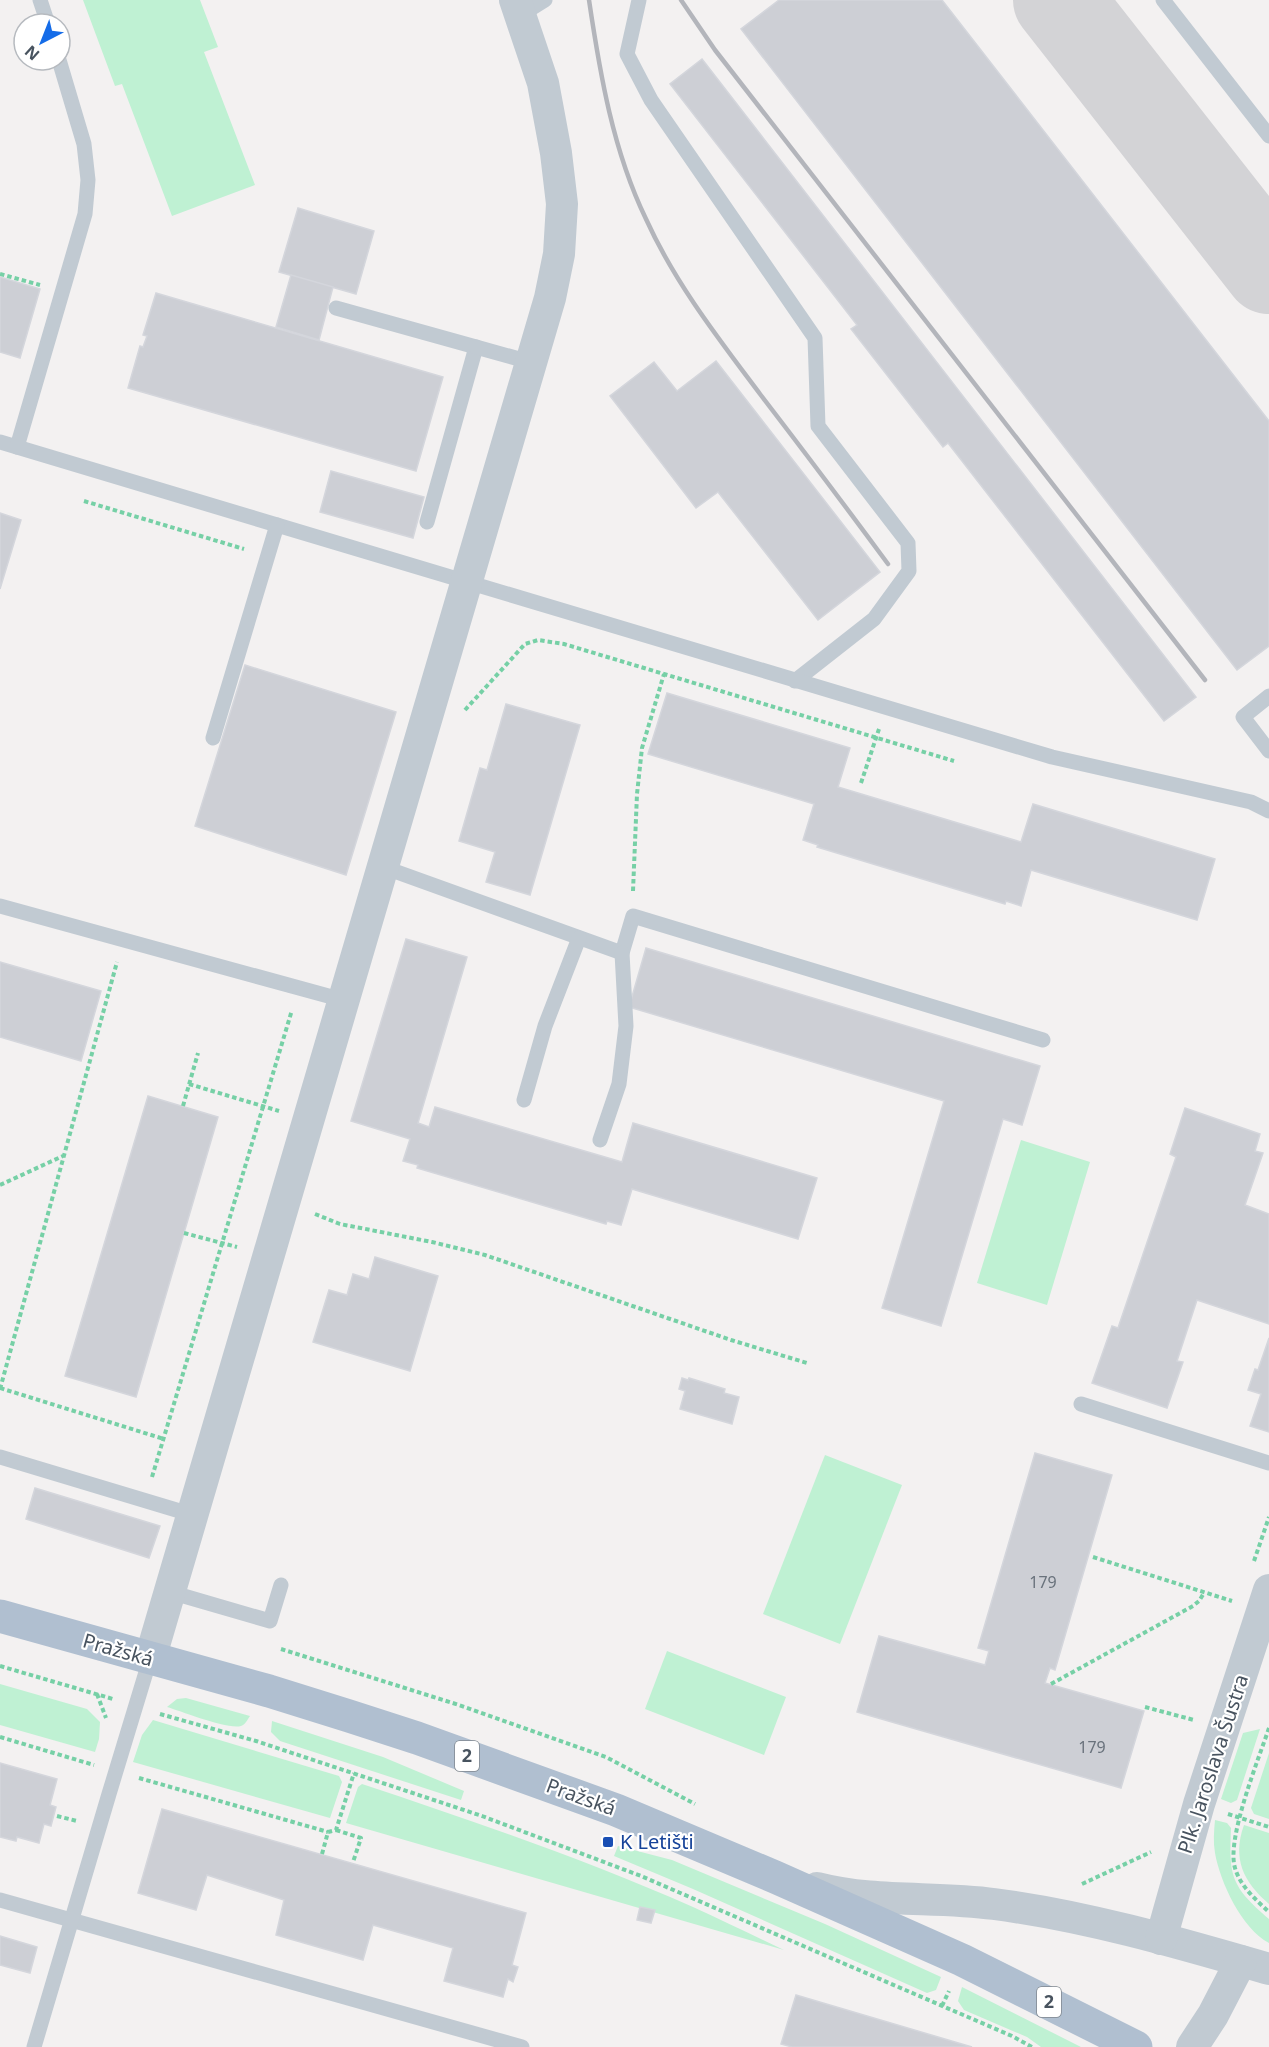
<svg xmlns="http://www.w3.org/2000/svg" width="1269" height="2047" font-family="'Noto Sans',sans-serif">
	<rect width="100%" height="100%" fill="#f3f1f1"/>
	<!-- green -->
	<g fill="#bff1d3">
		<path d="M 83,0 L 200,0 L 218,47 L 204,52 L 255,185 L 172,216 L 122,84 L 115,86 Z"/>
		<path d="M 1021,1140 L 1090,1162 L 1047,1305 L 977,1283 Z"/>
		<path d="M 825,1455 L 902,1485 L 840,1644 L 763,1614 Z"/>
		<path d="M 667,1651 L 786,1697 L 764,1755 L 645,1709 Z"/>
		<path d="M 0,1684 L 87,1709 L 100,1722 L 99,1739 L 95,1752 L 0,1725 Z"/>
		<path d="M 186,1698 L 250,1716 C 247,1720 246,1724 241,1726 C 228,1730 181,1711 167,1707 L 177,1699 Z"/>
		<path d="M 153,1720 L 339,1776 L 342,1782 L 330,1818 L 133,1762 L 142,1735 Z"/>
		<path d="M 272,1721 L 383,1757 L 464,1791 L 461,1800 L 280,1741 L 271,1732 Z"/>
		<path d="M 1260,1729 L 1237,1800 L 1231,1803 L 1221,1799 L 1243,1733 Z"/>
		<path d="M 1269,1753 L 1269,1819 L 1254,1814 L 1251,1808 Z"/>
		<path d="M 362,1784 C 473,1821 585,1859 693,1907 C 724,1921 754,1936 784,1950 L 346,1823 L 358,1787 Z"/>
		<path d="M 1215,1820 L 1227,1823 L 1231,1828 C 1229,1877 1231,1886 1269,1919 L 1269,1943 C 1242,1929 1220,1882 1215,1853 C 1213,1842 1214,1831 1215,1820 Z"/>
		<path d="M 1244,1825 L 1269,1833 L 1269,1904 C 1243,1882 1232,1858 1244,1825 Z"/>
		<path d="M 618,1846 L 672,1860 L 825,1924 L 941,1977 L 936,1990 L 927,1993 L 693,1889 L 614,1856 Z"/>
		<path d="M 962,1987 L 1081,2047 L 1041,2047 L 1027,2037 L 964,2010 L 958,2001 Z"/>
	</g>
	<g fill="none" stroke-linecap="round" stroke-linejoin="round">
		<!-- taxiway -->
		<path stroke="#d3d3d6" stroke-width="90" d="M 1058,0 L 1269,269"/>
	</g>
	<!-- building -->
	<g fill="#cdcfd5" stroke="#d4d6dc" stroke-width="1.5">
		<path d="M 779,0 L 942,0 L 1269,421 L 1269,646 L 1237,670 L 741,29 Z"/>
		<path d="M 702,59 L 1196,697 L 1164,721 L 948,443 L 943,447 L 851,329 L 857,325 L 670,84 Z"/>
		<path d="M 298,208 L 374,231 L 356,294 L 279,272 Z"/>
		<path d="M 291,275 L 333,287 L 319,340 L 276,327 Z"/>
		<path d="M 0,277 L 40,289 L 20,358 L 0,352 Z"/>
		<path d="M 156,293 L 443,377 L 416,471 L 128,388 L 140,346 L 143,347 L 147,336 L 143,335 Z"/>
		<path d="M 716,361 L 880,572 L 818,620 L 718,492 L 696,508 L 610,396 L 654,362 L 677,391 Z"/>
		<path d="M 331,471 L 424,497 L 413,538 L 320,512 Z"/>
		<path d="M 0,513 L 21,520 L 0,589 Z"/>
		<path d="M 245,665 L 396,712 L 346,875 L 195,826 Z"/>
		<path d="M 667,693 L 850,748 L 838,787 L 1021,842 L 1033,804 L 1215,859 L 1197,920 L 1031,870 L 1021,906 L 1006,901 L 1005,904 L 817,847 L 818,845 L 803,840 L 814,804 L 648,754 Z"/>
		<path d="M 506,704 L 580,725 L 530,895 L 486,882 L 495,852 L 459,841 L 480,768 L 487,770 Z"/>
		<path d="M 406,939 L 467,957 L 418,1123 L 429,1127 L 435,1107 L 622,1162 L 633,1123 L 817,1178 L 798,1239 L 632,1189 L 621,1225 L 607,1221 L 606,1224 L 417,1168 L 418,1165 L 403,1161 L 410,1139 L 351,1121 Z"/>
		<path d="M 646,948 L 1040,1066 L 1022,1125 L 1003,1119 L 941,1326 L 882,1308 L 944,1101 L 629,1007 Z"/>
		<path d="M 0,962 L 101,991 L 81,1061 L 0,1037 Z"/>
		<path d="M 148,1096 L 218,1117 L 136,1397 L 65,1376 Z"/>
		<path d="M 1185,1108 L 1260,1134 L 1255,1151 L 1263,1153 L 1245,1205 L 1269,1214 L 1269,1324 L 1197,1300 L 1177,1361 L 1183,1362 L 1167,1408 L 1092,1383 L 1112,1326 L 1118,1328 L 1176,1157 L 1170,1154 Z"/>
		<path d="M 375,1257 L 438,1276 L 410,1371 L 313,1342 L 329,1290 L 347,1295 L 353,1274 L 369,1279 Z"/>
		<path d="M 1269,1338 L 1269,1432 L 1250,1426 L 1261,1394 L 1248,1390 L 1255,1369 L 1258,1370 Z"/>
		<path d="M 682,1378 L 688,1380 L 689,1378 L 725,1389 L 724,1393 L 739,1397 L 732,1424 L 680,1409 L 685,1391 L 679,1389 Z"/>
		<path d="M 1035,1453 L 1112,1475 L 1055,1670 L 1050,1668 L 1045,1683 L 1144,1711 L 1121,1788 L 857,1712 L 879,1636 L 985,1665 L 989,1651 L 978,1648 Z"/>
		<path d="M 35,1488 L 160,1526 L 149,1558 L 26,1519 Z"/>
		<path d="M 0,1763 L 57,1779 L 50,1805 L 56,1807 L 51,1826 L 44,1824 L 39,1843 L 17,1837 L 16,1841 L 0,1837 Z"/>
		<path d="M 162,1809 L 526,1913 L 512,1965 L 518,1967 L 513,1982 L 508,1979 L 503,1997 L 444,1981 L 453,1948 L 373,1925 L 363,1960 L 276,1935 L 284,1900 L 207,1875 L 196,1910 L 138,1893 Z"/>
		<path d="M 640,1907 L 655,1910 L 651,1923 L 637,1920 Z"/>
		<path d="M 0,1936 L 37,1947 L 30,1973 L 0,1965 Z"/>
		<path d="M 796,1995 L 972,2047 L 792,2047 L 781,2044 Z"/>
	</g>
	<g fill="none" stroke-linecap="round" stroke-linejoin="round">
		<!-- path -->
		<g stroke="#76d0a6" stroke-width="4" stroke-dasharray="4.5 3" stroke-linecap="butt">
			<path d="M 0,274 L 40,285"/>
			<path d="M 84,501 L 244,549"/>
			<path d="M 465,710 L 525,644 L 538,640 L 564,644 L 954,761"/>
			<path d="M 861,783 L 879,729"/>
			<path d="M 633,891 L 637,794 L 642,748 L 664,674"/>
			<path d="M 189,1084 L 279,1111"/>
			<path d="M 183,1106 L 198,1053"/>
			<path d="M 0,1185 L 63,1156"/>
			<path d="M 315,1214 L 340,1224 L 432,1242 L 485,1255 L 731,1340 L 807,1363"/>
			<path d="M 184,1233 L 237,1247"/>
			<path d="M 0,1388 L 164,1439"/>
			<path d="M 0,1389 L 117,962"/>
			<path d="M 152,1477 L 292,1010"/>
			<path d="M 1093,1557 L 1232,1601"/>
			<path d="M 1254,1561 L 1269,1517"/>
			<path d="M 281,1649 L 459,1705 L 606,1757 L 695,1804"/>
			<path d="M 0,1666 L 113,1699"/>
			<path d="M 1051,1684 L 1193,1606 L 1199,1601 L 1204,1593"/>
			<path d="M 97,1694 L 106,1718"/>
			<path d="M 1145,1707 L 1194,1720"/>
			<path d="M 160,1714 L 256,1741 L 482,1816 L 641,1876 L 1012,2036 L 1032,2047"/>
			<path d="M 1269,1728 C 1259,1758 1226,1839 1235,1868 C 1240,1886 1256,1900 1269,1912"/>
			<path d="M 0,1737 L 94,1765"/>
			<path d="M 139,1778 L 328,1832"/>
			<path d="M 1228,1814 L 1269,1827"/>
			<path d="M 57,1816 L 77,1821"/>
			<path d="M 336,1830 L 361,1838 L 353,1862"/>
			<path d="M 322,1854 L 328,1832 L 336,1830 L 354,1773"/>
			<path d="M 1082,1884 L 1151,1852"/>
			<path d="M 942,2006 L 949,1991"/>
		</g>
		<!-- lane -->
		<g stroke="#c1cad2" stroke-width="15">
			<path d="M 40,0 L 48,24"/>
			<path d="M 639,0 L 627,54 L 651,100 L 815,338 L 818,426 L 908,543 L 909,571 L 874,619 L 795,681"/>
			<path d="M 1163,0 L 1269,136"/>
			<path d="M 521,15 L 545,0"/>
			<path d="M 336,308 L 476,347 L 427,522"/>
			<path d="M 476,347 L 530,362"/>
			<path d="M 0,442 L 1052,757 L 1251,802 L 1269,811"/>
			<path d="M 17,447 L 85,214 L 88,180 L 84,144 L 59,60"/>
			<path d="M 1269,696 L 1243,717 L 1269,751"/>
			<path d="M 213,738 L 277,525"/>
			<path d="M 383,867 L 622,953 L 633,916 L 1043,1040"/>
			<path d="M 0,906 L 343,1000"/>
			<path d="M 524,1100 L 545,1026 L 579,938"/>
			<path d="M 600,1140 L 619,1084 L 626,1026 L 622,953"/>
			<path d="M 1081,1404 L 1269,1463"/>
			<path d="M 0,1457 L 193,1515"/>
			<path d="M 170,1592 L 270,1621 L 281,1585"/>
			<path d="M 0,1900 L 522,2047"/>
			<path d="M 34,2047 L 109,1794 L 150,1659"/>
		</g>
		<!-- street -->
		<g stroke="#c1cad2" stroke-width="32">
			<path d="M 150,1659 L 550,298 L 559,254 L 562,204 L 556,153 L 543,83 L 515,0"/>
			<path d="M 817,1888 C 875,1903 935,1896 994,1904 C 1087,1916 1179,1943 1269,1969"/>
			<path d="M 1161,1939 L 1199,1804 L 1269,1590"/>
			<path d="M 1192,2047 L 1213,2015 L 1241,1961"/>
		</g>
		<!-- primary -->
		<path stroke="#b0bfd0" stroke-width="33" d="M 0,1616 L 269,1691 L 349,1716 L 417,1738 L 616,1810 L 775,1877 L 962,1960 L 1136,2047"/>
		<!-- rail -->
		<g stroke="#b3b5bb" stroke-width="4.5">
			<path d="M 589,0 C 600,74 613,151 646,219 C 675,283 718,338 760,394 C 803,450 846,507 888,564"/>
			<path d="M 681,0 L 715,50 L 1205,680"/>
		</g>
	</g>
	<!-- markers -->
	<rect fill="#1a4fb4" stroke="#fff" stroke-width="2" x="602" y="1836" width="12" height="12" rx="3"/>
	<g text-anchor="middle" stroke-width="4.5" stroke-linejoin="round" paint-order="stroke">
		<!-- number labels -->
		<g font-size="16" fill="#69727c">
			<text x="1043" y="1588">179</text>
			<text x="1092" y="1753">179</text>
		</g>
		<!-- shield labels -->
		<g fill="#fff" stroke="#7f878f" stroke-width="1.5">
			<rect x="455" y="1741" width="24" height="30" rx="4.5"/>
			<rect x="1037" y="1987" width="24" height="30" rx="4.5"/>
		</g>
		<g font-size="18" font-weight="bold" fill="#48535f">
			<text x="467" y="1762">2</text>
			<text x="1049" y="2008">2</text>
		</g>
		<!-- street labels -->
		<g font-size="20" fill="#48535f" stroke="#fff">
			<text transform="translate(118 1650) rotate(16)" y="7">Pražská</text>
			<text transform="translate(1213 1764) rotate(-72)" y="7">Plk. Jaroslava Šustra</text>
			<text transform="translate(581 1797) rotate(20)" y="7">Pražská</text>
		</g>
		<!-- transit labels -->
		<g font-size="20" fill="#164399" stroke="#fff" text-anchor="start">
			<text x="620" y="1849">K Letišti</text>
		</g>
	</g>
	<!-- north arrow -->
	<g transform="translate(42 42) rotate(222)"><circle r="28" fill="#ffffff" stroke="#b6babf" stroke-width="1.5"/>
	<path d="M0-4.5L10 22L0 15L-10 22Z" fill="#156ce8"/>
	<text y="-9" font-size="16" font-weight="bold" text-anchor="middle" fill="#48535f">N</text>
	</g>
</svg>
